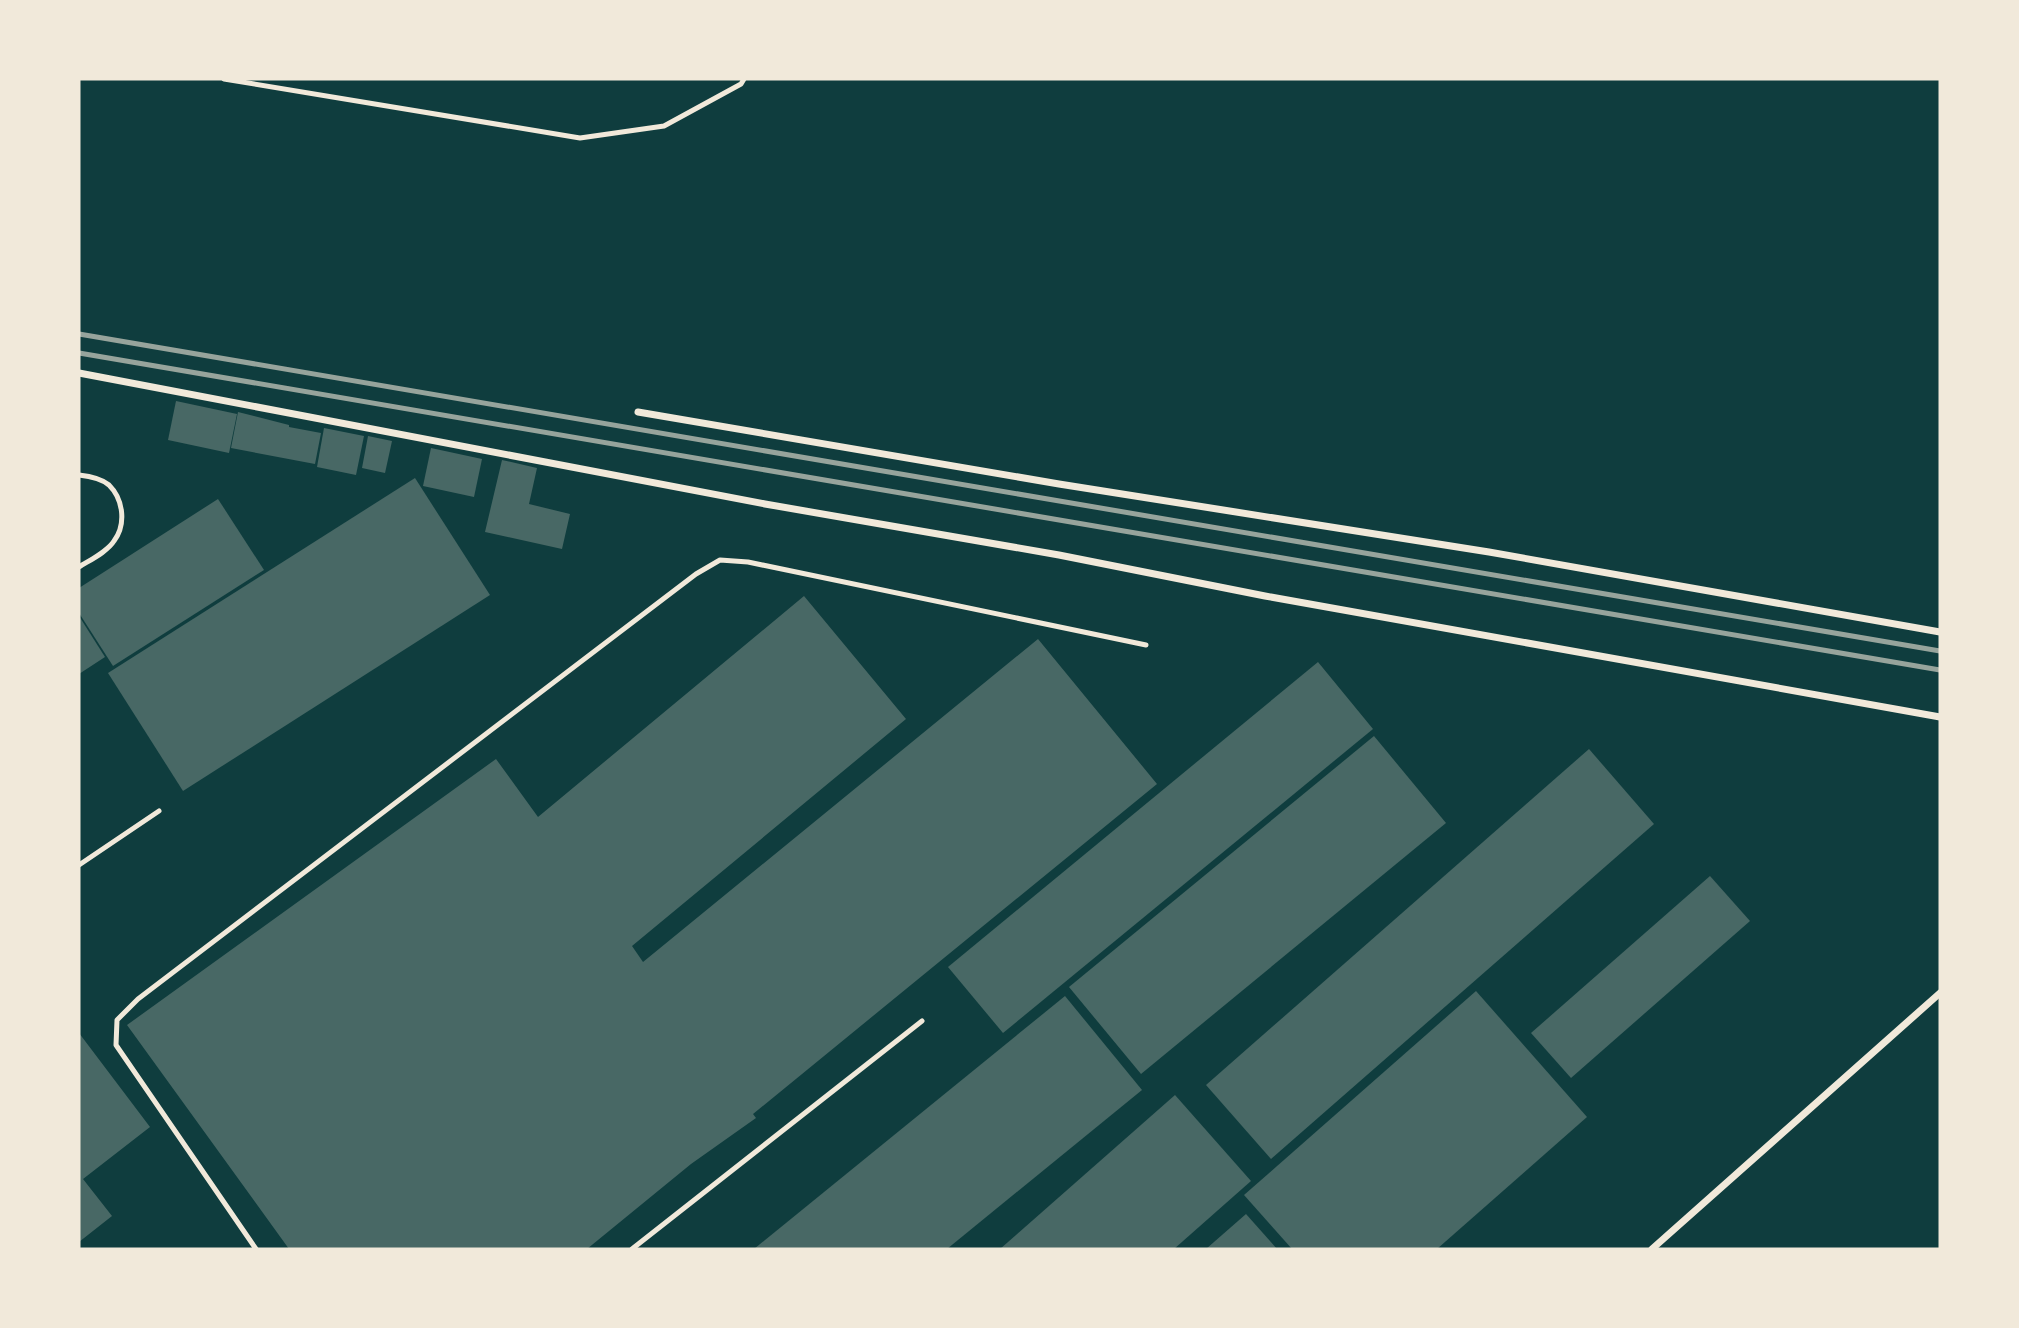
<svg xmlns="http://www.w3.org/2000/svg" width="2019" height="1328" font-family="Helvetica,sans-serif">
	<rect width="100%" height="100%" fill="#0f3d3e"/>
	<!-- building -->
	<g fill="#486865">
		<path d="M 176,401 L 237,414 L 229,453 L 168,440 Z"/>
		<path d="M 238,412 L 289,425 L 289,427 L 321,433 L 315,464 L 231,448 Z"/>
		<path d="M 324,428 L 364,436 L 356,475 L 317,467 Z"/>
		<path d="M 368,436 L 392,441 L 385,473 L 362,468 Z"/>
		<path d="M 431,448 L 482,459 L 474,497 L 423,486 Z"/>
		<path d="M 502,460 L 537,468 L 529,504 L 570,514 L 562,549 L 485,532 Z"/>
		<path d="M 415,478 L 490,595 L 183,791 L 108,673 Z"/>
		<path d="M 218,499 L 264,570 L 113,666 L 79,613 L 79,588 Z"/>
		<path d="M 804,596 L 906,719 L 632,946 L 643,962 L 1038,639 L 1157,784 L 753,1114 L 756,1118 L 691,1164 L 587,1249 L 289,1249 L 127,1025 L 496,759 L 538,817 Z"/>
		<path d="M 79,616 L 105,657 L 79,674 Z"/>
		<path d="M 1318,662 L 1373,729 L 1003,1033 L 948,967 Z"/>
		<path d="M 1374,736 L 1446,823 L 1141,1074 L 1069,987 Z"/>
		<path d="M 1589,749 L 1654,824 L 1271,1159 L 1206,1085 Z"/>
		<path d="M 1710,876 L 1750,921 L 1571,1078 L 1531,1033 Z"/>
		<path d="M 1476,991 L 1587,1117 L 1437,1249 L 1292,1249 L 1244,1195 Z"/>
		<path d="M 1065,996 L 1142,1090 L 947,1249 L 754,1249 Z"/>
		<path d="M 79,1033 L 150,1127 L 83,1179 L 112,1216 L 79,1242 Z"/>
		<path d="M 1175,1095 L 1251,1181 L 1174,1249 L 1000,1249 Z"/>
		<path d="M 1246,1214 L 1277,1249 L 1206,1249 Z"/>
	</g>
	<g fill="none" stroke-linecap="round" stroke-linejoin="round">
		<!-- service -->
		<g stroke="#f1e9da" stroke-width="5">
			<path d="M 224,79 L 580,138 L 664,126 L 741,84 L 744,79"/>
			<path d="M 79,475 C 88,476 102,479 109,485 C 124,500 126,525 114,541 C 107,552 90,560 79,567"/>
			<path d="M 79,865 L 159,811"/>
			<path d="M 256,1249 L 116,1045 L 117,1020 L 138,999 L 696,574 L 720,560 L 748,562 L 1146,645"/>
			<path d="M 632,1249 L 922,1021"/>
		</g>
		<!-- minor -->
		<g stroke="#f1e9da" stroke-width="7">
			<path d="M 79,373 L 765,504 L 1059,555 L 1265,596 L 1940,717"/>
			<path d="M 638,412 L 1059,484 L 1489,552 L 1940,632"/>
			<path d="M 1652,1249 L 1940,993"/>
		</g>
		<!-- rail -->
		<g stroke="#97a49c" stroke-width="5">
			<path d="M 79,334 L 1940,651"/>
			<path d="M 79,353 L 1940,670"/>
		</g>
	</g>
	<!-- border -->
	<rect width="2019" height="1328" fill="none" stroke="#f1e9da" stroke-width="161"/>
</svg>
